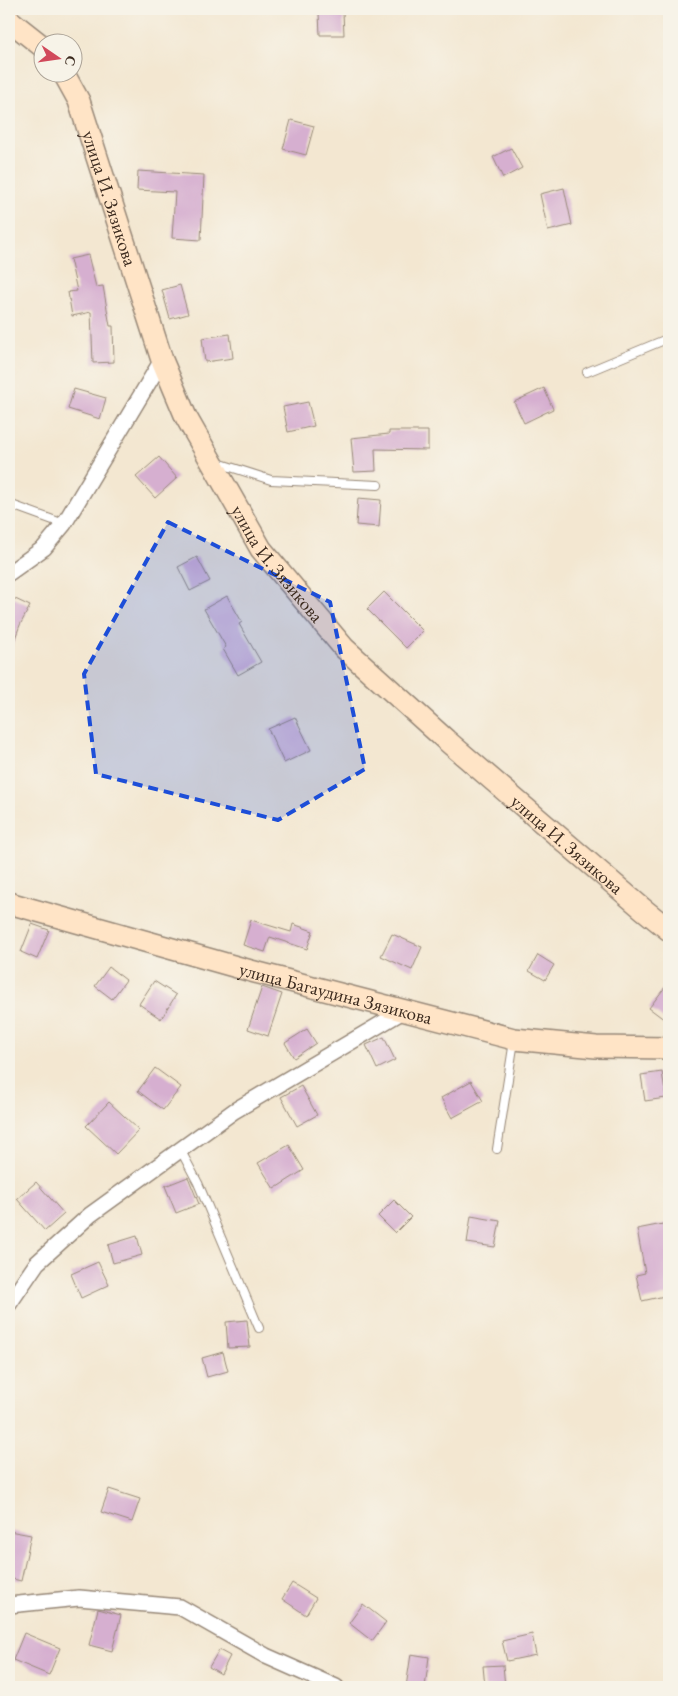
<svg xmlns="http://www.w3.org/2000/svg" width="678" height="1696" font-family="'EB Garamond',serif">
	<rect width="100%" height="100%" fill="#f7f3e8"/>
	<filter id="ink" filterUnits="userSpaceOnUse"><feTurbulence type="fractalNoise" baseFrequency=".02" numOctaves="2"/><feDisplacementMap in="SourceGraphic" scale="10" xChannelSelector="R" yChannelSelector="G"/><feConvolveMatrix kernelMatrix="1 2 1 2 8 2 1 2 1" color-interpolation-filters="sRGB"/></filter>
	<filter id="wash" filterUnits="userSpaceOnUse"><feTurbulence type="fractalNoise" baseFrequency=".0096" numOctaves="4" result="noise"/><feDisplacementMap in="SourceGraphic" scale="20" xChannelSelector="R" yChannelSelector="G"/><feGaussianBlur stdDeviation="1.12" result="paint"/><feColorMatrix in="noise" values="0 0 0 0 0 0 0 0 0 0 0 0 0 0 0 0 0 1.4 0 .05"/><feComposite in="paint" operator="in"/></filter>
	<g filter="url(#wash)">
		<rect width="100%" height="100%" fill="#f3e7d1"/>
		<g id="blocks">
			<!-- building -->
			<g fill="#d6afd0">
				<path d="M 343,12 L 344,35 L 320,35 L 319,13 Z"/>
				<path d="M 291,120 L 314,126 L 306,155 L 283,149 Z"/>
				<path d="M 511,148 L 522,168 L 503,178 L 493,157 Z"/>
				<path d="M 138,171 L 204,175 L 201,240 L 172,238 L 175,192 L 137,190 Z"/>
				<path d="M 564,188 L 572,225 L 548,231 L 540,194 Z"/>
				<path d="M 88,255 L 96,287 L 103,286 L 110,326 L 113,326 L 114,362 L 93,363 L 91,312 L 72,316 L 68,292 L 77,291 L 70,259 Z"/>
				<path d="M 180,285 L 188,314 L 170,319 L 162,290 Z"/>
				<path d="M 230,334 L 233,358 L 205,362 L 202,338 Z"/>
				<path d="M 544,388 L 553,409 L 524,423 L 514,402 Z"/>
				<path d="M 74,389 L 106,398 L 100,419 L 68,409 Z"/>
				<path d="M 308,402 L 314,426 L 288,432 L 283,407 Z"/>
				<path d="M 389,431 L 428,431 L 428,450 L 375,449 L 376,471 L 354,472 L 351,438 L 389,434 Z"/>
				<path d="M 159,457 L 177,478 L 155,498 L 136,477 Z"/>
				<path d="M 358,498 L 381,500 L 379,527 L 356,525 Z"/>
				<path d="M 197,557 L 210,581 L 190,591 L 178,567 Z"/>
				<path d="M 384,592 L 423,631 L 406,648 L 367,609 Z"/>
				<path d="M 9,596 L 30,606 L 20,625 L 10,652 L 9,652 Z"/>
				<path d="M 227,596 L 242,622 L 239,624 L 261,662 L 238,675 L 223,649 L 226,647 L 204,609 Z"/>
				<path d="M 295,717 L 311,750 L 284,763 L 268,729 Z"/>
				<path d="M 251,920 L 291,932 L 293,924 L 313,931 L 307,949 L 270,937 L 265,952 L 243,945 Z"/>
				<path d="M 32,924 L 49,930 L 37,959 L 21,952 Z"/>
				<path d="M 392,934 L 422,947 L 412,970 L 381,956 Z"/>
				<path d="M 538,955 L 554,965 L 545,980 L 529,971 Z"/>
				<path d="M 109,967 L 126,980 L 112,999 L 95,986 Z"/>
				<path d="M 154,981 L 176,995 L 161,1019 L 139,1004 Z"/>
				<path d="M 669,982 L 669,1023 L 649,1008 Z"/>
				<path d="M 262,987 L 282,994 L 268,1036 L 248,1029 Z"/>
				<path d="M 307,1029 L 316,1043 L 294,1058 L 285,1043 Z"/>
				<path d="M 384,1037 L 395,1060 L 377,1069 L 366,1045 Z"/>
				<path d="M 155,1068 L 181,1087 L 163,1110 L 138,1091 Z"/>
				<path d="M 662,1072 L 666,1098 L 645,1101 L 641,1075 Z"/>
				<path d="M 471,1081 L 483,1101 L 452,1118 L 441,1098 Z"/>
				<path d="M 301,1086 L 317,1115 L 297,1126 L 281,1097 Z"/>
				<path d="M 109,1102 L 139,1130 L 116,1154 L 86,1126 Z"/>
				<path d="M 289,1145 L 304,1170 L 274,1189 L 258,1163 Z"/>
				<path d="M 188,1177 L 199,1204 L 176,1213 L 165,1186 Z"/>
				<path d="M 36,1182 L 64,1214 L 45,1231 L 17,1199 Z"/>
				<path d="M 394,1200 L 411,1217 L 395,1233 L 378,1216 Z"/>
				<path d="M 471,1216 L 500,1221 L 495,1247 L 467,1243 Z"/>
				<path d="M 668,1223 L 669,1231 L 669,1295 L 642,1301 L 636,1275 L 645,1273 L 637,1229 Z"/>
				<path d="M 137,1236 L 142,1255 L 113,1263 L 108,1245 Z"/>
				<path d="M 98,1262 L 109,1285 L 81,1298 L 71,1274 Z"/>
				<path d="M 247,1320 L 250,1347 L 228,1348 L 226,1322 Z"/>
				<path d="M 223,1352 L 228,1371 L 207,1377 L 202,1358 Z"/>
				<path d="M 109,1489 L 140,1499 L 132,1522 L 101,1512 Z"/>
				<path d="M 9,1531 L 31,1535 L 21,1581 L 9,1578 Z"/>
				<path d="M 292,1583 L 316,1598 L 306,1615 L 282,1599 Z"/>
				<path d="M 363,1604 L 386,1622 L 372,1641 L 349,1623 Z"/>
				<path d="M 98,1609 L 121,1615 L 112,1651 L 89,1645 Z"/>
				<path d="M 24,1633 L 60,1648 L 49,1675 L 13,1660 Z"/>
				<path d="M 532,1634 L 536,1655 L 507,1661 L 502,1641 Z"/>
				<path d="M 219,1650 L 230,1656 L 221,1674 L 209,1667 Z"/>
				<path d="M 411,1654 L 429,1657 L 425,1687 L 406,1687 Z"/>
				<path d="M 503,1665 L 505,1687 L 485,1687 L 483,1666 Z"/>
			</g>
		</g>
	</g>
	<g filter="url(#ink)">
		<use href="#blocks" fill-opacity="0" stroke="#978878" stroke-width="1"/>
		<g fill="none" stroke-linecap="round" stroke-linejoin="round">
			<defs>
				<g id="lane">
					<path d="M 587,372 L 669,338"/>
					<path d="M 218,463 L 271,480 L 378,485"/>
					<path d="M 9,504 L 64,524"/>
					<path d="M 180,1149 L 198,1183 L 259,1328"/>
					<path d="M 497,1149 L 514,1041"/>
				</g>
				<g id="street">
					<path d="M 9,573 L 44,548 L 64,524 L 162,360"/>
					<path d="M 9,1304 L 37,1263 L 90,1215 L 234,1111 L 403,1011"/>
					<path d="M 9,1605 L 79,1598 L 180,1607 L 266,1656 L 336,1687"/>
				</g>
				<g id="secondary">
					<path d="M 9,20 L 42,46"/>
					<path id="s1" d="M 63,72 L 79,101 L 162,360 L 186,417 L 261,549 L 344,648 L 446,740 L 643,909 L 669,930"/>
					<path id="s2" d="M 9,903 L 251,971 L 514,1039 L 596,1047 L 669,1048"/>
				</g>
			</defs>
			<!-- lane casing -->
			<use href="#lane" stroke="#978878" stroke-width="10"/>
			<!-- street casing -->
			<use href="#street" stroke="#978878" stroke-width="18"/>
			<!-- secondary casing -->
			<use href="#secondary" stroke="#978878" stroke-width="24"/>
			<!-- lane -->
			<use href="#lane" stroke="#fff" stroke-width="8"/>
			<!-- street -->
			<use href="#street" stroke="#fff" stroke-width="15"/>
			<!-- secondary -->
			<use href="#secondary" stroke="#ffe4c6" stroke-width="21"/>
		</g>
	</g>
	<!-- marked area -->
	<path fill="#1d4ed8" fill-opacity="0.2" stroke="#1d4ed8" stroke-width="4" stroke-dasharray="10 6" stroke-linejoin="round" d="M 168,522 L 330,602 L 365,769 L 278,820 L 96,774 L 84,674 Z"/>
	<g text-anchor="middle" stroke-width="4" stroke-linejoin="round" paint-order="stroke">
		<!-- street labels -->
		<g font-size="19" fill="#3b2a1e" stroke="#f7f3e8">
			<text dy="7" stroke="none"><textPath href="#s1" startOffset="135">улица И. Зязикова</textPath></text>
			<text dy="7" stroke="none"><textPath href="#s1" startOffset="540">улица И. Зязикова</textPath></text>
			<text dy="7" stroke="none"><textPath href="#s1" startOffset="945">улица И. Зязикова</textPath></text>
			<text dy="7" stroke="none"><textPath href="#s2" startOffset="339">улица Багаудина Зязикова</textPath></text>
		</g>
	</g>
	<!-- margin -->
	<rect width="678" height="1696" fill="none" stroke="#f7f3e8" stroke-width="30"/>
	<!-- north arrow -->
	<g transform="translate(58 58) rotate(103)"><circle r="24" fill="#f7f3e8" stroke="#aca397"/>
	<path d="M0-4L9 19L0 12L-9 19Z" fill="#d1495b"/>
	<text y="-8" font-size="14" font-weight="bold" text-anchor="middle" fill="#3b2a1e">С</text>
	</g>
</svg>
